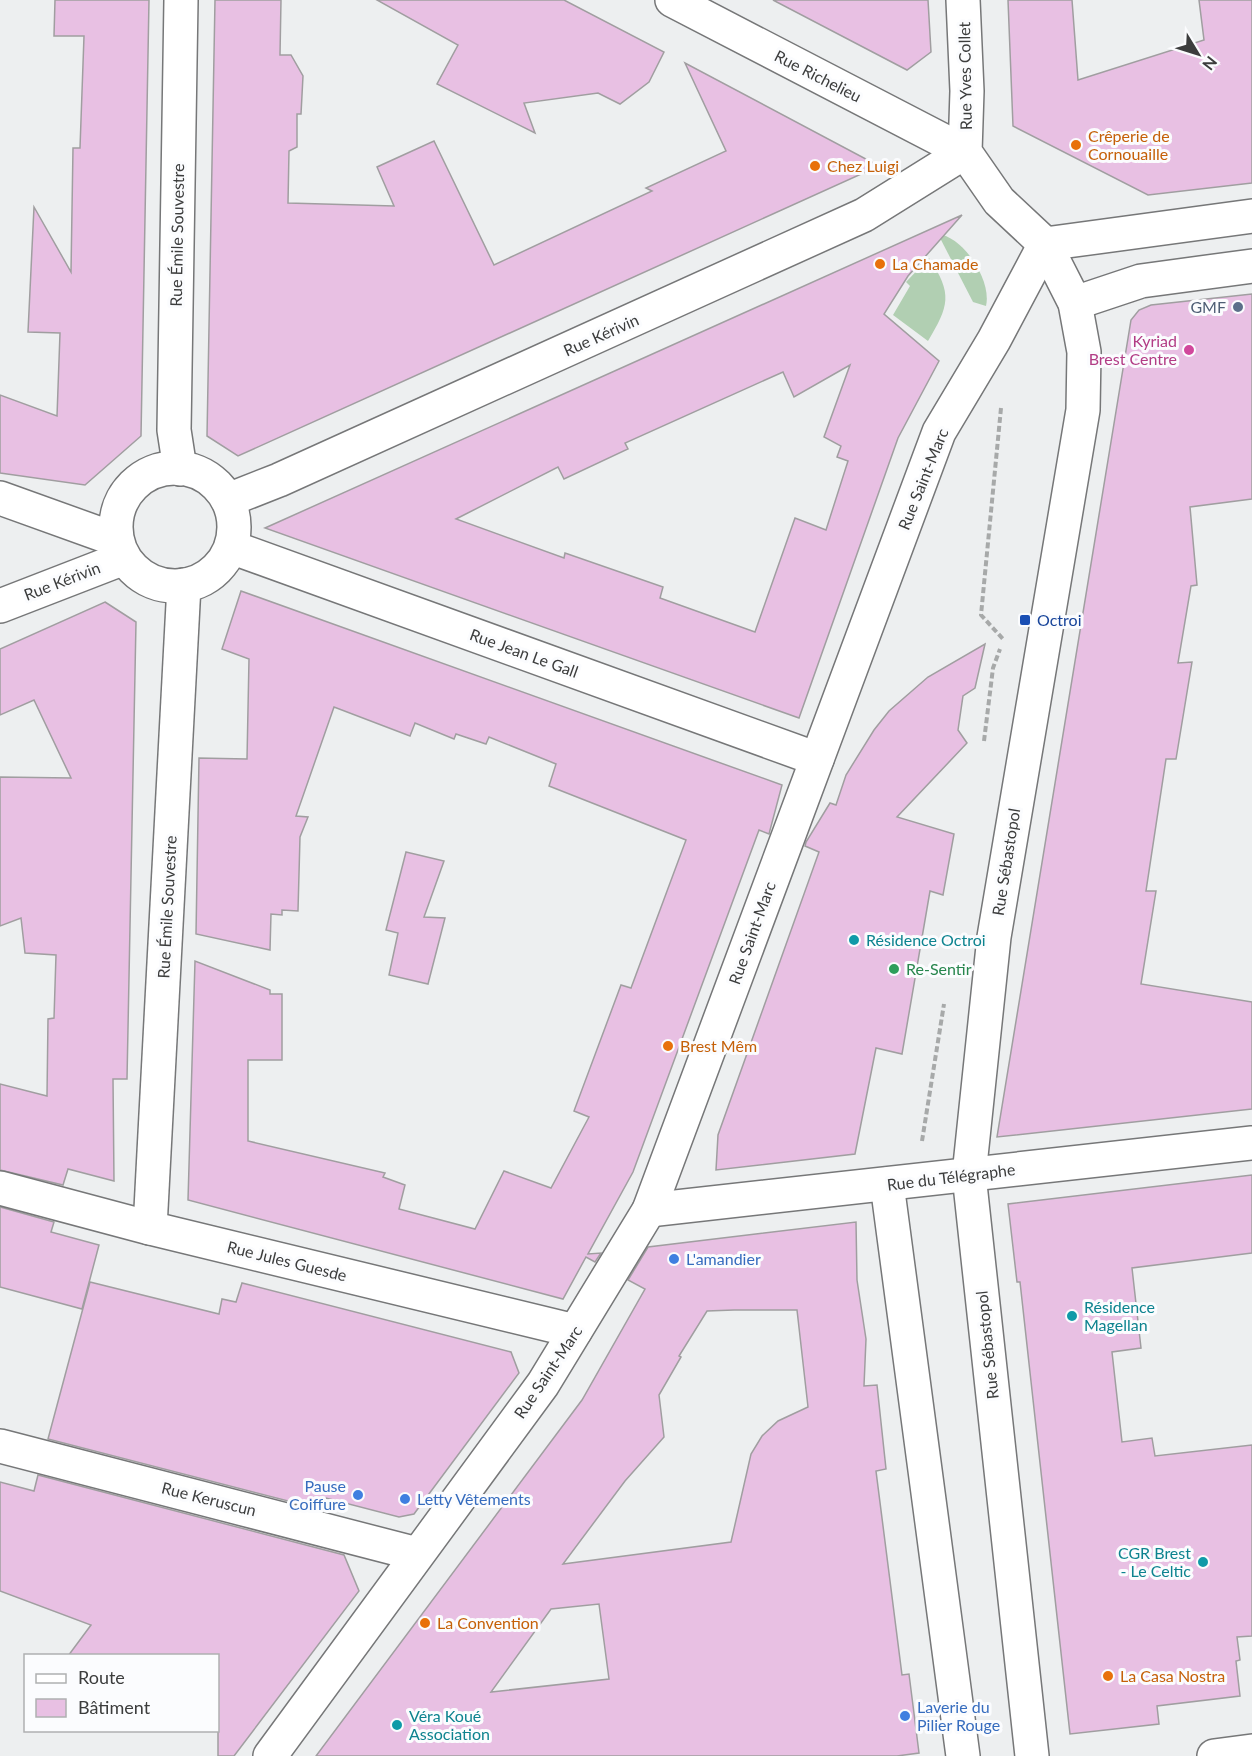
<svg xmlns="http://www.w3.org/2000/svg" width="1252" height="1756" font-family="Lato,sans-serif">
	<rect width="100%" height="100%" fill="#edeff0"/>
	<!-- green -->
	<g fill="#b1cfb2">
		<path d="M 938,234 C 964,237 992,281 986,306 L 973,302 Z"/>
		<path d="M 929,258 C 953,294 949,306 928,341 L 893,315 L 910,286 L 906,282 Z"/>
	</g>
	<!-- building -->
	<g fill="#e8c0e3" stroke="#a09ea0" stroke-width="1.5" fill-rule="evenodd">
		<path d="M 55,0 L 149,0 L 141,436 L 85,485 L 0,473 L 0,395 L 57,416 L 60,333 L 28,332 L 34,207 L 71,272 L 73,148 L 80,148 L 84,36 L 54,36 Z"/>
		<path d="M 215,0 L 281,0 L 280,55 L 291,55 L 303,76 L 301,114 L 297,114 L 297,147 L 289,151 L 288,203 L 394,206 L 377,167 L 434,141 L 494,265 L 652,191 L 646,188 L 726,151 L 685,63 L 879,166 L 238,456 L 207,436 Z"/>
		<path d="M 377,0 L 564,0 L 664,52 L 649,82 L 620,104 L 598,93 L 524,103 L 535,133 L 437,84 L 458,45 Z"/>
		<path d="M 773,0 L 928,0 L 931,52 L 907,70 Z"/>
		<path d="M 1008,0 L 1072,0 L 1078,80 L 1204,40 L 1199,0 L 1252,0 L 1252,183 L 1148,195 L 1013,126 Z"/>
		<path d="M 962,215 L 908,276 L 884,314 L 939,361 L 898,438 L 799,718 L 265,528 ZM 850,365 L 824,437 L 841,446 L 837,457 L 848,461 L 826,530 L 795,518 L 755,632 L 660,598 L 663,587 L 565,553 L 564,558 L 456,519 L 558,467 L 564,479 L 628,449 L 625,443 L 783,372 L 794,397 Z"/>
		<path d="M 1252,294 L 1252,499 L 1190,507 L 1197,585 L 1191,586 L 1178,663 L 1192,662 L 1176,759 L 1166,759 L 1146,891 L 1156,891 L 1141,984 L 1252,1002 L 1252,1109 L 997,1137 L 1131,320 L 1139,310 L 1151,305 Z"/>
		<path d="M 241,591 L 782,785 L 769,834 L 759,830 L 633,1172 L 588,1254 L 601,1253 L 595,1262 L 586,1257 L 563,1299 L 188,1200 L 195,961 L 270,990 L 270,994 L 282,994 L 282,1060 L 248,1060 L 248,1141 L 385,1173 L 383,1177 L 405,1185 L 399,1209 L 475,1229 L 504,1171 L 551,1188 L 589,1117 L 574,1111 L 621,985 L 631,988 L 686,840 L 549,786 L 556,764 L 489,737 L 486,744 L 456,734 L 454,739 L 415,723 L 410,736 L 334,707 L 296,816 L 308,817 L 300,837 L 298,911 L 282,910 L 282,915 L 271,914 L 270,950 L 196,934 L 199,758 L 247,759 L 249,659 L 222,649 Z"/>
		<path d="M 105,602 L 136,622 L 127,1079 L 113,1079 L 114,1181 L 68,1169 L 63,1185 L 0,1170 L 0,1084 L 47,1096 L 48,1019 L 54,1018 L 56,955 L 25,953 L 21,918 L 0,926 L 0,777 L 71,778 L 34,700 L 0,715 L 0,649 Z"/>
		<path d="M 985,644 L 975,688 L 963,696 L 958,730 L 967,743 L 897,817 L 954,834 L 943,895 L 930,891 L 902,1054 L 876,1048 L 855,1154 L 716,1170 L 718,1135 L 819,852 L 805,846 L 806,842 L 830,803 L 836,805 L 846,775 L 874,730 L 889,711 L 928,677 Z"/>
		<path d="M 406,852 L 444,861 L 424,917 L 445,918 L 428,984 L 389,975 L 398,933 L 386,930 Z"/>
		<path d="M 1252,1175 L 1252,1253 L 1132,1268 L 1141,1348 L 1112,1352 L 1122,1442 L 1152,1438 L 1155,1456 L 1252,1445 L 1252,1636 L 1237,1637 L 1240,1660 L 1236,1661 L 1240,1696 L 1157,1706 L 1159,1724 L 1070,1734 L 1020,1282 L 1017,1282 L 1008,1204 Z"/>
		<path d="M 0,1207 L 54,1222 L 51,1232 L 99,1245 L 82,1309 L 0,1287 Z"/>
		<path d="M 856,1222 L 857,1280 L 866,1339 L 864,1386 L 877,1385 L 886,1469 L 876,1471 L 902,1675 L 909,1674 L 919,1753 L 897,1756 L 316,1756 L 582,1400 L 645,1289 L 628,1280 L 648,1247 ZM 734,1310 L 797,1310 L 808,1407 L 778,1421 L 762,1436 L 751,1454 L 731,1542 L 563,1564 L 625,1481 L 664,1437 L 659,1395 L 681,1357 L 679,1356 L 707,1311 ZM 599,1604 L 609,1679 L 491,1692 L 551,1609 Z"/>
		<path d="M 90,1282 L 219,1314 L 222,1299 L 236,1302 L 242,1283 L 511,1352 L 519,1373 L 414,1514 L 399,1517 L 322,1497 L 327,1511 L 48,1439 Z"/>
		<path d="M 38,1475 L 344,1555 L 359,1591 L 234,1756 L 218,1756 L 218,1656 L 68,1656 L 91,1625 L 0,1591 L 0,1482 L 34,1491 Z"/>
	</g>
	<g fill="none" stroke-linecap="round" stroke-linejoin="round">
		<defs>
			<g id="minor">
				<path d="M 672,0 L 965,152"/>
				<path d="M 1075,303 L 1141,281 L 1252,266"/>
				<circle cx="175" cy="527" r="59"/>
				<path d="M 180,469 L 174,430 L 181,0"/>
				<path d="M 0,498 L 117,540"/>
				<path d="M 228,500 L 279,480 L 864,215 L 965,152"/>
				<path d="M 231,547 L 817,759"/>
				<path d="M 0,606 L 124,558"/>
				<path d="M 887,1184 L 963,1756"/>
				<path d="M 0,1188 L 150,1228 L 575,1331"/>
				<path d="M 649,1210 L 1252,1143"/>
				<path d="M 150,1228 L 184,585"/>
				<path d="M 0,1446 L 417,1554"/>
				<path d="M 270,1756 L 543,1384 L 649,1210 L 939,432 L 994,340 L 1045,244 L 1252,216"/>
				<path d="M 1214,1756 L 1252,1751"/>
			</g>
			<path id="major" d="M 963,0 L 967,91 L 965,152 L 999,201 L 1045,244 L 1075,303 L 1084,352 L 1083,410 L 994,937 L 969,1175 L 1032,1756"/>
		</defs>
		<!-- minor casing -->
		<use href="#minor" stroke="#767778" stroke-width="36"/>
		<!-- major casing -->
		<use href="#major" stroke="#767778" stroke-width="36"/>
		<!-- path -->
		<g stroke="#a7a9a9" stroke-width="4" stroke-dasharray="6 3" stroke-linecap="butt">
			<path d="M 1001,408 L 981,615 L 1003,639"/>
			<path d="M 984,741 L 993,668 L 1000,649"/>
			<path d="M 922,1141 L 944,1004"/>
		</g>
		<!-- minor -->
		<use href="#minor" stroke="#fff" stroke-width="33"/>
		<!-- major -->
		<use href="#major" stroke="#fff" stroke-width="33"/>
	</g>
	<!-- markers -->
	<g fill="#e8710a" stroke="#fbfcfe" stroke-width="2">
		<circle cx="1076" cy="145" r="6"/>
		<circle cx="815" cy="166" r="6"/>
		<circle cx="880" cy="264" r="6"/>
		<circle cx="668" cy="1046" r="6"/>
		<circle cx="425" cy="1623" r="6"/>
		<circle cx="1108" cy="1676" r="6"/>
	</g>
	<circle fill="#5c6f8a" stroke="#fbfcfe" stroke-width="2" cx="1238" cy="307" r="6"/>
	<circle fill="#d1479c" stroke="#fbfcfe" stroke-width="2" cx="1189" cy="350" r="6"/>
	<rect fill="#1a4fb4" stroke="#fbfcfe" stroke-width="2" x="1019" y="614" width="12" height="12" rx="3"/>
	<g fill="#0f9aa8" stroke="#fbfcfe" stroke-width="2">
		<circle cx="854" cy="940" r="6"/>
		<circle cx="1072" cy="1316" r="6"/>
		<circle cx="1203" cy="1562" r="6"/>
		<circle cx="397" cy="1725" r="6"/>
	</g>
	<circle fill="#2e9e5b" stroke="#fbfcfe" stroke-width="2" cx="894" cy="969" r="6"/>
	<g fill="#3f7fe0" stroke="#fbfcfe" stroke-width="2">
		<circle cx="674" cy="1259" r="6"/>
		<circle cx="358" cy="1495" r="6"/>
		<circle cx="405" cy="1499" r="6"/>
		<circle cx="905" cy="1716" r="6"/>
	</g>
	<g text-anchor="middle" stroke-width="6" stroke-linejoin="round" paint-order="stroke">
		<!-- street labels -->
		<g font-size="16" fill="#3c3d3d" stroke="#fbfcfe">
			<text transform="translate(818 76) rotate(27)" y="6">Rue Richelieu</text>
			<text transform="translate(965 76) rotate(-91)" y="6">Rue Yves Collet</text>
			<text transform="translate(177 235) rotate(-89)" y="6">Rue Émile Souvestre</text>
			<text transform="translate(601 335) rotate(-24)" y="6">Rue Kérivin</text>
			<text transform="translate(923 479) rotate(-68)" y="6">Rue Saint-Marc</text>
			<text transform="translate(62 581) rotate(-21)" y="6">Rue Kérivin</text>
			<text transform="translate(524 653) rotate(20)" y="6">Rue Jean Le Gall</text>
			<text transform="translate(1006 862) rotate(-81)" y="6">Rue Sébastopol</text>
			<text transform="translate(167 907) rotate(-87)" y="6">Rue Émile Souvestre</text>
			<text transform="translate(752 933) rotate(-70)" y="6">Rue Saint-Marc</text>
			<text transform="translate(951 1177) rotate(-7)" y="6">Rue du Télégraphe</text>
			<text transform="translate(287 1261) rotate(14)" y="6">Rue Jules Guesde</text>
			<text transform="translate(987 1345) rotate(-96)" y="6">Rue Sébastopol</text>
			<text transform="translate(548 1372) rotate(-56)" y="6">Rue Saint-Marc</text>
			<text transform="translate(209 1499) rotate(14)" y="6">Rue Keruscun</text>
		</g>
		<!-- food labels -->
		<g font-size="16" fill="#c56008" stroke="#fbfcfe" text-anchor="start">
			<text x="1088" y="142">Crêperie de<tspan x="1088" dy="18">Cornouaille</tspan></text>
			<text x="827" y="172">Chez Luigi</text>
			<text x="892" y="270">La Chamade</text>
			<text x="680" y="1052">Brest Mêm</text>
			<text x="437" y="1629">La Convention</text>
			<text x="1120" y="1682">La Casa Nostra</text>
		</g>
		<!-- service labels -->
		<g font-size="16" fill="#4e5e75" stroke="#fbfcfe" text-anchor="end">
			<text x="1226" y="313">GMF</text>
		</g>
		<!-- hotel labels -->
		<g font-size="16" fill="#b23c85" stroke="#fbfcfe" text-anchor="end">
			<text x="1177" y="347">Kyriad<tspan x="1177" dy="18">Brest Centre</tspan></text>
		</g>
		<!-- transit labels -->
		<g font-size="16" fill="#164399" stroke="#fbfcfe" text-anchor="start">
			<text x="1037" y="626">Octroi</text>
		</g>
		<!-- culture labels -->
		<g font-size="16" fill="#0d838f" stroke="#fbfcfe" text-anchor="start">
			<text x="866" y="946">Résidence Octroi</text>
			<text x="1084" y="1313">Résidence<tspan x="1084" dy="18">Magellan</tspan></text>
			<text x="1191" y="1559" text-anchor="end">CGR Brest<tspan x="1191" dy="18">- Le Celtic</tspan></text>
			<text x="409" y="1722">Véra Koué<tspan x="409" dy="18">Association</tspan></text>
		</g>
		<!-- leisure labels -->
		<g font-size="16" fill="#27864d" stroke="#fbfcfe" text-anchor="start">
			<text x="906" y="975">Re-Sentir</text>
		</g>
		<!-- shop labels -->
		<g font-size="16" fill="#366cbe" stroke="#fbfcfe" text-anchor="start">
			<text x="686" y="1265">L'amandier</text>
			<text x="346" y="1492" text-anchor="end">Pause<tspan x="346" dy="18">Coiffure</tspan></text>
			<text x="417" y="1505">Letty Vêtements</text>
			<text x="917" y="1713">Laverie du<tspan x="917" dy="18">Pilier Rouge</tspan></text>
		</g>
	</g>
	<!-- legend -->
	<rect x="24" y="1654" width="195" height="78" fill="#fbfcfe" stroke="#afb0b1" stroke-width="1.5"/>
	<rect x="36" y="1674" width="30" height="9" fill="#ffffff" stroke="#afb0b1" stroke-width="1.5"/>
	<text x="78" y="1684" font-size="18" fill="#3c3d3d">Route</text>
	<rect x="36" y="1699" width="30" height="18" fill="#e8c0e3" stroke="#afb0b1" stroke-width="1.5"/>
	<text x="78" y="1714" font-size="18" fill="#3c3d3d">Bâtiment</text>
	<!-- north arrow -->
	<g transform="translate(1198 54) rotate(128)" stroke="#fbfcfe" stroke-width="4.5" paint-order="stroke">
	<path d="M0-4.5L10 22L0 15L-10 22Z" fill="#3c3d3d"/>
	<text y="-9" font-size="16" font-weight="bold" text-anchor="middle" fill="#3c3d3d">N</text>
	</g>
</svg>
